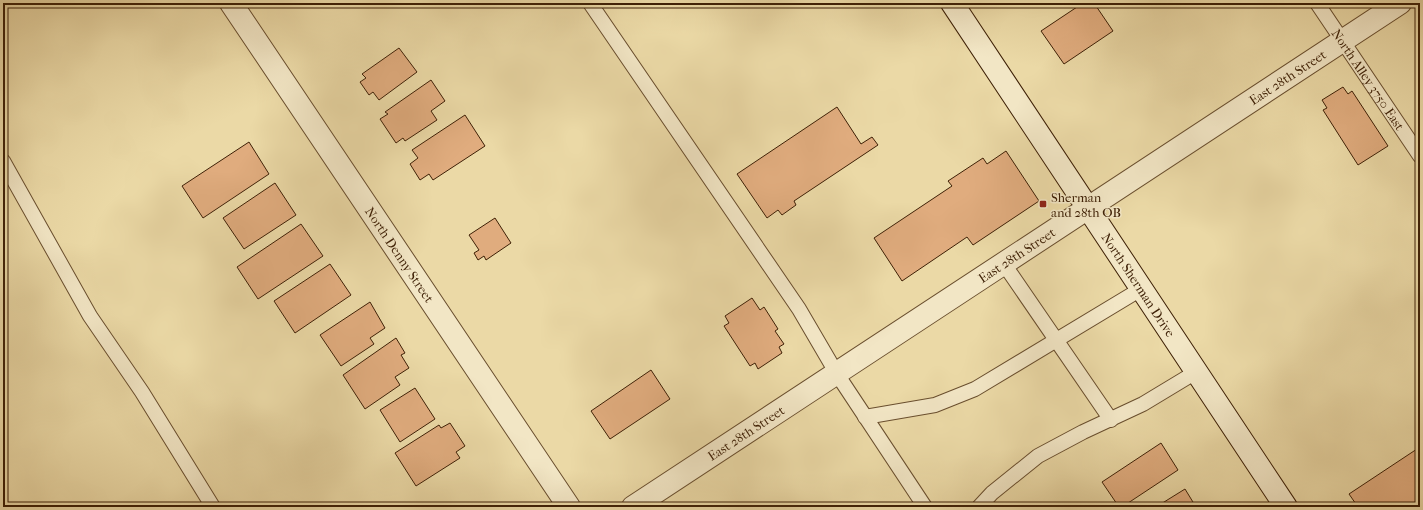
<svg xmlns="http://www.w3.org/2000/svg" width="1423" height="510" font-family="'IM FELL French Canon',serif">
	<rect width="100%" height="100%" fill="#ebd9a6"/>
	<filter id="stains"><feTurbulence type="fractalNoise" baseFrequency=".005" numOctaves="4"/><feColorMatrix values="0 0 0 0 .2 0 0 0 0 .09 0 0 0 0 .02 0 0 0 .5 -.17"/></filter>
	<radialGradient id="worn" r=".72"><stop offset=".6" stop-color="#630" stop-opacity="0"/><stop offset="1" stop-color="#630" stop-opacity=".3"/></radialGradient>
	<!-- building -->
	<g fill="#e0ac7e" stroke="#3e2006">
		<path d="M 1083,3 L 1094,3 L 1113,31 L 1064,64 L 1041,31 Z"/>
		<path d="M 399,48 L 417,72 L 379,100 L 373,92 L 369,95 L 360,82 L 366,78 L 362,74 Z"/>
		<path d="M 431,80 L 445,101 L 431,111 L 437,120 L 405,141 L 403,138 L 396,143 L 380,119 L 388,114 L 385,112 Z"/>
		<path d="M 1343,87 L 1348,94 L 1352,91 L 1388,146 L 1358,165 L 1323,110 L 1327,108 L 1322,100 Z"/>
		<path d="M 837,107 L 861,144 L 872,137 L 878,145 L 794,201 L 796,205 L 782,215 L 778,210 L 767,218 L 737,174 Z"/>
		<path d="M 465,115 L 485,146 L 433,180 L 429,174 L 420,180 L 410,164 L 418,158 L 412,150 Z"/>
		<path d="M 249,142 L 269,174 L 203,218 L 182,186 Z"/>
		<path d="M 1006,151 L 1039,201 L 973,245 L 967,237 L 902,281 L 874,238 L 952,186 L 948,181 L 983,158 L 987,164 Z"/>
		<path d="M 275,183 L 296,215 L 244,249 L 223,218 Z"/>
		<path d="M 495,218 L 511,243 L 486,260 L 484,256 L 478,260 L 474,253 L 479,250 L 469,235 Z"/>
		<path d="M 301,224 L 323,256 L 258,299 L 237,267 Z"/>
		<path d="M 330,264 L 351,295 L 295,333 L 274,301 Z"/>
		<path d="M 752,298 L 760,310 L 764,307 L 778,329 L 775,331 L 784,344 L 779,347 L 782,353 L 758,369 L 755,363 L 750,366 L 724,326 L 729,323 L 725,316 Z"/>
		<path d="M 370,302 L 385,328 L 370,338 L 374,344 L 341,366 L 320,335 Z"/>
		<path d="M 396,338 L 405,353 L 401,355 L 409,368 L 395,377 L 400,385 L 365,409 L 343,375 Z"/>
		<path d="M 651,370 L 670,399 L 610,439 L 591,411 Z"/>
		<path d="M 415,388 L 435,419 L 400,442 L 380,410 Z"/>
		<path d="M 450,423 L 465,446 L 456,452 L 460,458 L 416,486 L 395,453 L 439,425 L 441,428 Z"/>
		<path d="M 1161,443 L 1178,470 L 1122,507 L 1119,507 L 1102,482 Z"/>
		<path d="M 1420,447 L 1420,507 L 1358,507 L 1349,494 Z"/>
		<path d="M 1185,489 L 1196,507 L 1156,507 Z"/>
	</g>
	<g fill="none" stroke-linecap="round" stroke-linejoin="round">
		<defs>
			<g id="lane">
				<path d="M 590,3 L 799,309 L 837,374 L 925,507"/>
				<path id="s1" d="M 1317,3 L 1420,156"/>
				<path d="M 3,161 L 90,316 L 142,392 L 213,507"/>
				<path d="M 1004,264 L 1111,420"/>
				<path d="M 865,417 L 935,405 L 975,389 L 1141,289"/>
				<path d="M 979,507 L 992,493 L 1038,456 L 1083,432 L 1143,404 L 1196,372"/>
			</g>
			<g id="street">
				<path id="s2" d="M 231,3 L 569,507"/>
				<path id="s3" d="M 633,507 L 1400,3"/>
			</g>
			<g id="secondary">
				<path id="s4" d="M 952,3 L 1286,507"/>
			</g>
		</defs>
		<!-- lane casing -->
		<use href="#lane" stroke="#694e2e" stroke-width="16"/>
		<!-- street casing -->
		<use href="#street" stroke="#694e2e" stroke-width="24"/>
		<!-- secondary casing -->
		<use href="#secondary" stroke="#3e2006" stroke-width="24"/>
		<!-- lane -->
		<use href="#lane" stroke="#f2e6c5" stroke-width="14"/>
		<!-- street -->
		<use href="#street" stroke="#f2e6c5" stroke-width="22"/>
		<!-- secondary -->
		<use href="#secondary" stroke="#f2e6c5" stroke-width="22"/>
	</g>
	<!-- markers -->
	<rect fill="#8f2418" stroke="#f2e6c5" stroke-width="1.5" x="1039" y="200" width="8" height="8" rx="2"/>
	<g text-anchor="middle" stroke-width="3" stroke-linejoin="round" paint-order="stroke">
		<!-- street labels -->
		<g font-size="13" fill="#3e2006" stroke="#f2e6c5">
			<text dy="5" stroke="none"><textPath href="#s3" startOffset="783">East 28th Street</textPath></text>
			<text dy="5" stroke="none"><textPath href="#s1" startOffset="92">North Alley 3750 East</textPath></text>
			<text dy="5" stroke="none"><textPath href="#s2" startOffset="303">North Denny Street</textPath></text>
			<text dy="5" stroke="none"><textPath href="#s3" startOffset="459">East 28th Street</textPath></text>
			<text dy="5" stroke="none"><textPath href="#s4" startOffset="338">North Sherman Drive</textPath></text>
			<text dy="5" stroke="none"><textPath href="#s3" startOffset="135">East 28th Street</textPath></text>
		</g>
		<!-- poi labels -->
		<g font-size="13" fill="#3e2006" stroke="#f2e6c5" text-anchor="start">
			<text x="1051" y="202">Sherman<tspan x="1051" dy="15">and 28th OB</tspan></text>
		</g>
	</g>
	<!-- margin -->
	<rect width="1423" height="510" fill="none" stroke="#ebd9a6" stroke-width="16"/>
	<rect x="4" y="4" width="1415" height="502" fill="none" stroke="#3e2006" stroke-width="2"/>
	<rect x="8" y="8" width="1407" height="494" fill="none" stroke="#3e2006"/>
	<rect width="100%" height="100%" filter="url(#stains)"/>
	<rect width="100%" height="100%" fill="url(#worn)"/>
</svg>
